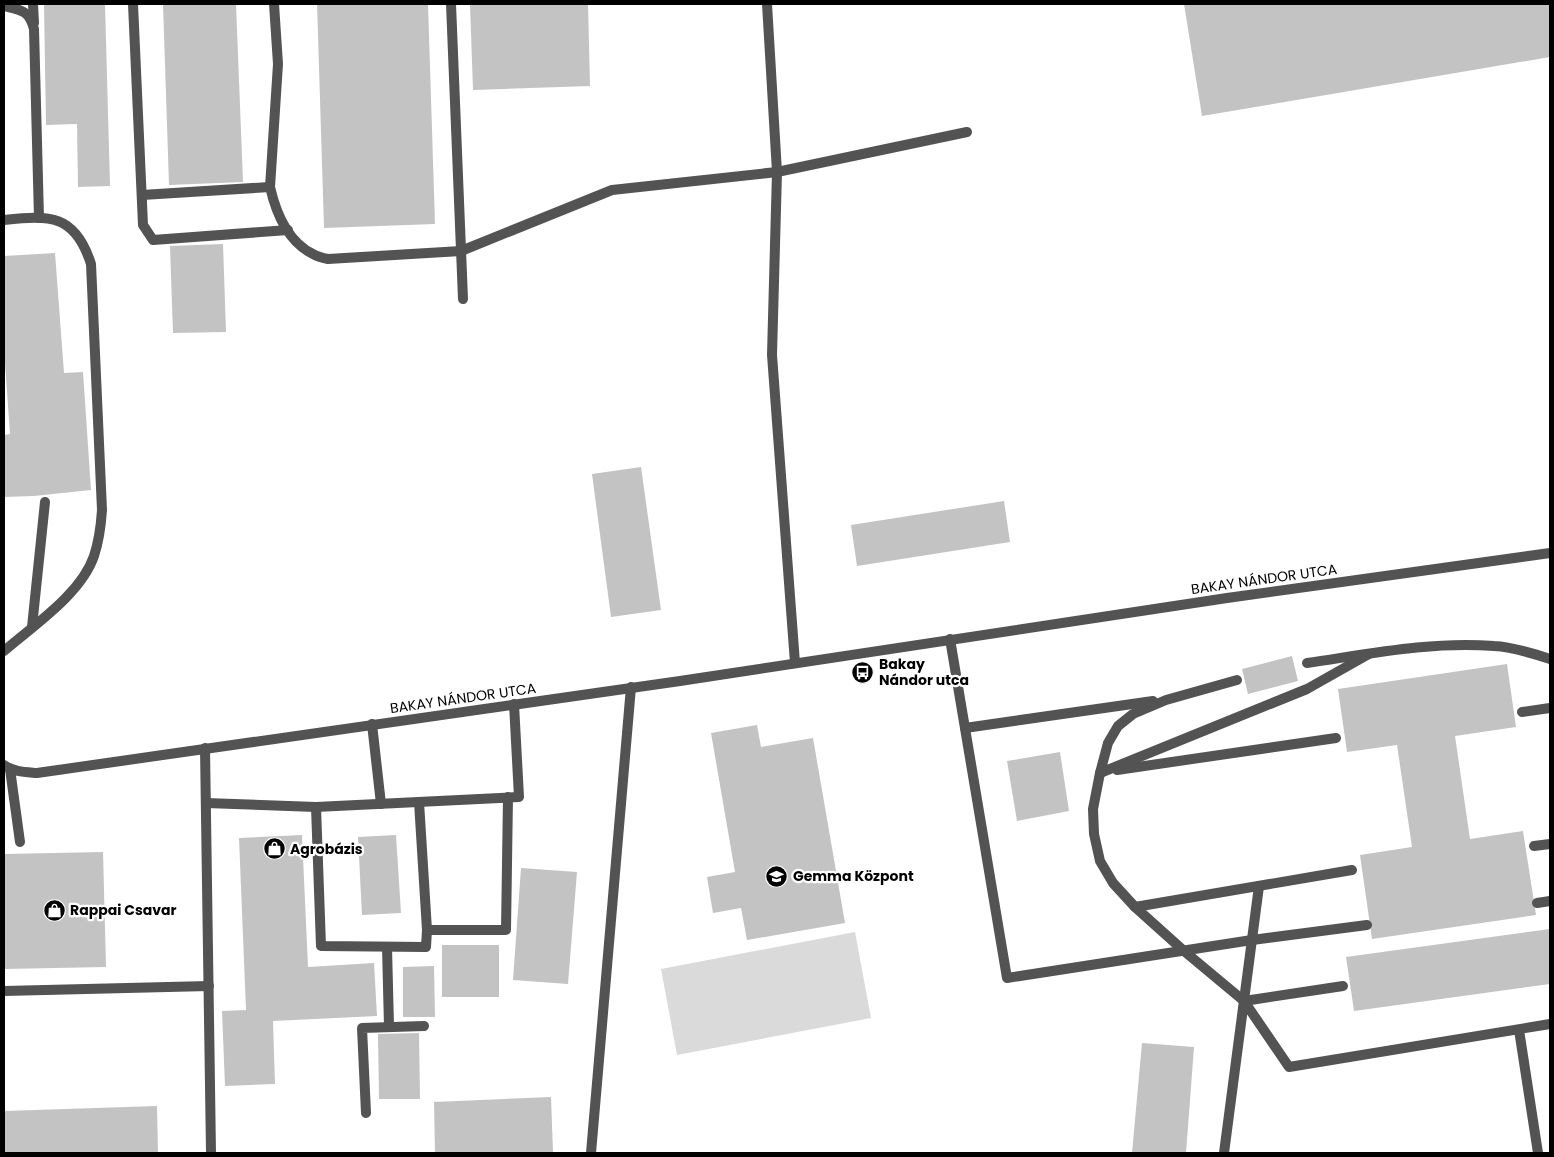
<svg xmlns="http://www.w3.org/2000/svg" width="1554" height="1157" font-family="Poppins,sans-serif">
	<rect width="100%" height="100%" fill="#fff"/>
	<!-- green -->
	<path fill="#dadada" d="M 855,932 L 871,1018 L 677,1055 L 661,969 Z"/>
	<!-- building -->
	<g fill="#c3c3c3">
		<path d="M 44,4 L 105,4 L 110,186 L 78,187 L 77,124 L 46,125 Z"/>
		<path d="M 163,4 L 236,4 L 243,182 L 169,185 Z"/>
		<path d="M 317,4 L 428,4 L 435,224 L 324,228 Z"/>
		<path d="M 470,4 L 588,4 L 590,86 L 473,90 Z"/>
		<path d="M 1184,4 L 1550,4 L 1550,57 L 1202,116 Z"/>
		<path d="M 223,244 L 226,332 L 173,333 L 170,246 Z"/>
		<path d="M 55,253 L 64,373 L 83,372 L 91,490 L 34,496 L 4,497 L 4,435 L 10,434 L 4,349 L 4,256 Z"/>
		<path d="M 641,467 L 661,610 L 611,617 L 592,474 Z"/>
		<path d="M 1004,501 L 1010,542 L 857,566 L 851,525 Z"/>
		<path d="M 1292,656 L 1298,681 L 1248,694 L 1242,669 Z"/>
		<path d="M 1507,664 L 1516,727 L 1455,736 L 1470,839 L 1523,831 L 1536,915 L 1372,939 L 1360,855 L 1412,847 L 1397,745 L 1347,752 L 1338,689 Z"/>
		<path d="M 757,725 L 761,747 L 813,738 L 845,923 L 747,940 L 741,908 L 713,913 L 707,877 L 735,872 L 711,733 Z"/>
		<path d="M 1060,752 L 1069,811 L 1017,821 L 1007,761 Z"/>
		<path d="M 302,835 L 308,967 L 374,963 L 377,1016 L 273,1021 L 275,1084 L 225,1086 L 222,1011 L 246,1010 L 239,838 Z"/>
		<path d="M 396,835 L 401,913 L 362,915 L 358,837 Z"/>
		<path d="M 103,852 L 106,967 L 4,969 L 4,854 Z"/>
		<path d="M 521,868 L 577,872 L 568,984 L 513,980 Z"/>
		<path d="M 1550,929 L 1550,984 L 1354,1011 L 1346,957 Z"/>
		<rect x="442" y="945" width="57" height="52"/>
		<path d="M 434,966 L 435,1017 L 403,1017 L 403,967 Z"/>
		<path d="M 419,1033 L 420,1099 L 379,1099 L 378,1034 Z"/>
		<path d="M 1142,1043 L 1194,1047 L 1186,1153 L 1132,1153 Z"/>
		<path d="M 551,1097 L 553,1152 L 435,1153 L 434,1102 Z"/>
		<path d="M 157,1106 L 158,1153 L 4,1153 L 4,1111 Z"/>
	</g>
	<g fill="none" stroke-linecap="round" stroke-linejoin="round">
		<!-- service -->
		<g stroke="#535353" stroke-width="10">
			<path d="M 33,4 L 34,23"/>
			<path d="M 133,4 L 143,225 L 153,240 L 288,230"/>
			<path d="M 274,4 L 278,64 L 270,187 C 276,213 288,242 313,254 C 318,257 323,258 328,259 L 461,251 L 612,190 L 777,172 L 967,132"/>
			<path d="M 451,4 L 463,299"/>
			<path d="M 767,4 L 777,172 L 772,355 L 795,663"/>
			<path d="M 4,6 C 21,10 29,10 34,29 L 39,218"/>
			<path d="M 142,195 L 270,187"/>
			<path d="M 4,220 C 50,215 75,214 91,264 L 102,510 C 101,525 99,541 94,556 C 81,594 34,625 4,651"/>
			<path d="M 32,627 L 45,502"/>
			<path d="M 950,639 L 1007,978 L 1252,940 L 1367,925"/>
			<path d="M 1307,663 C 1369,654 1431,641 1494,646 C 1513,647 1532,653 1550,659"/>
			<path d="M 1237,680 L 1166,700 L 1133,714 L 1118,726 L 1108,743 L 1100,773 L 1093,809 L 1094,834 L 1100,861 L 1113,883 L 1135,907 L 1184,951 L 1244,1001 L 1289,1067 L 1550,1024"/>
			<path d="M 1522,712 L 1550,708"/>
			<path d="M 372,724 L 381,804"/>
			<path d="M 965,728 L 1153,701"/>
			<path d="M 205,748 L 211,1153"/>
			<path d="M 10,769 L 20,842"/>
			<path d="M 1117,770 L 1336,738"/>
			<path d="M 1100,773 L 1307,689 L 1369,654"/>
			<path d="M 206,803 L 316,807 L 519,797 L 514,704"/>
			<path d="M 316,807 L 321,946 L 426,947 L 427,930 L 419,802"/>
			<path d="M 1534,846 L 1550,844"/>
			<path d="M 1537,903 L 1550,901"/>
			<path d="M 1135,907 L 1352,870"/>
			<path d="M 427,930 L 506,930 L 508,797"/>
			<path d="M 387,947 L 389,1026"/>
			<path d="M 4,991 L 209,986"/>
			<path d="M 1244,1001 L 1343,986"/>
			<path d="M 1519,1030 L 1538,1153"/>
			<path d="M 366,1113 L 362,1028 L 424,1026"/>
			<path d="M 591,1153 L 631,687"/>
			<path d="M 1224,1153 L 1259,886"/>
		</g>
		<!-- minor -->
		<path stroke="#535353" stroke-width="10" d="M 4,765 C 14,772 25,772 37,773 L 680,681 L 1227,598 L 1550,553"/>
	</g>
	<!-- icons -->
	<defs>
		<symbol id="bus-disc" viewBox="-11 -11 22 22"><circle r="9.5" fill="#000" stroke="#fff"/><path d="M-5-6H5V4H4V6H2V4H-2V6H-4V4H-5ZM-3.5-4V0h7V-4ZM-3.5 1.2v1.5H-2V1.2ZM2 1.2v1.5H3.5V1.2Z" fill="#fff"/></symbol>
		<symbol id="shop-disc" viewBox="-11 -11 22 22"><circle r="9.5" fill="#000" stroke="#fff"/><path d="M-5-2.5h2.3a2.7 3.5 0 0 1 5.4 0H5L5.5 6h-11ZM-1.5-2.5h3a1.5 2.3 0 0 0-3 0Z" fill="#fff"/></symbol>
		<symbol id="school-disc" viewBox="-11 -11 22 22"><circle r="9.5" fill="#000" stroke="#fff"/><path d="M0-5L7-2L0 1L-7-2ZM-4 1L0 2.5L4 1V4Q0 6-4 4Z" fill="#fff"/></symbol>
	</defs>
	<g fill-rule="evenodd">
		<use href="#bus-disc" x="850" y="660" width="25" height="25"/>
		<use href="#shop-disc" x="262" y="836" width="25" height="25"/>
		<use href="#school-disc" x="764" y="864" width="25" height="25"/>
		<use href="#shop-disc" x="42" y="898" width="25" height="25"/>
	</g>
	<g text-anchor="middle" stroke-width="4.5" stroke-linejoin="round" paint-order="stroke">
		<!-- street labels -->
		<g font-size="14" fill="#000" stroke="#fff">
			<text transform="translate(1264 579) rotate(-8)" y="5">BAKAY NÁNDOR UTCA</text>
			<text transform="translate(463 698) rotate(-8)" y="5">BAKAY NÁNDOR UTCA</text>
		</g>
		<!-- poi labels -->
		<g font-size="14" font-weight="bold" fill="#000" stroke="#fff" text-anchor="start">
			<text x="879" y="669">Bakay<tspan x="879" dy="16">Nándor utca</tspan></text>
			<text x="290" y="854">Agrobázis</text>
			<text x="793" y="881">Gemma Központ</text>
			<text x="70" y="915">Rappai Csavar</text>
		</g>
	</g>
	<!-- border -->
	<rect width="1554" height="1157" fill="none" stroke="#000000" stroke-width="10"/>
</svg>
